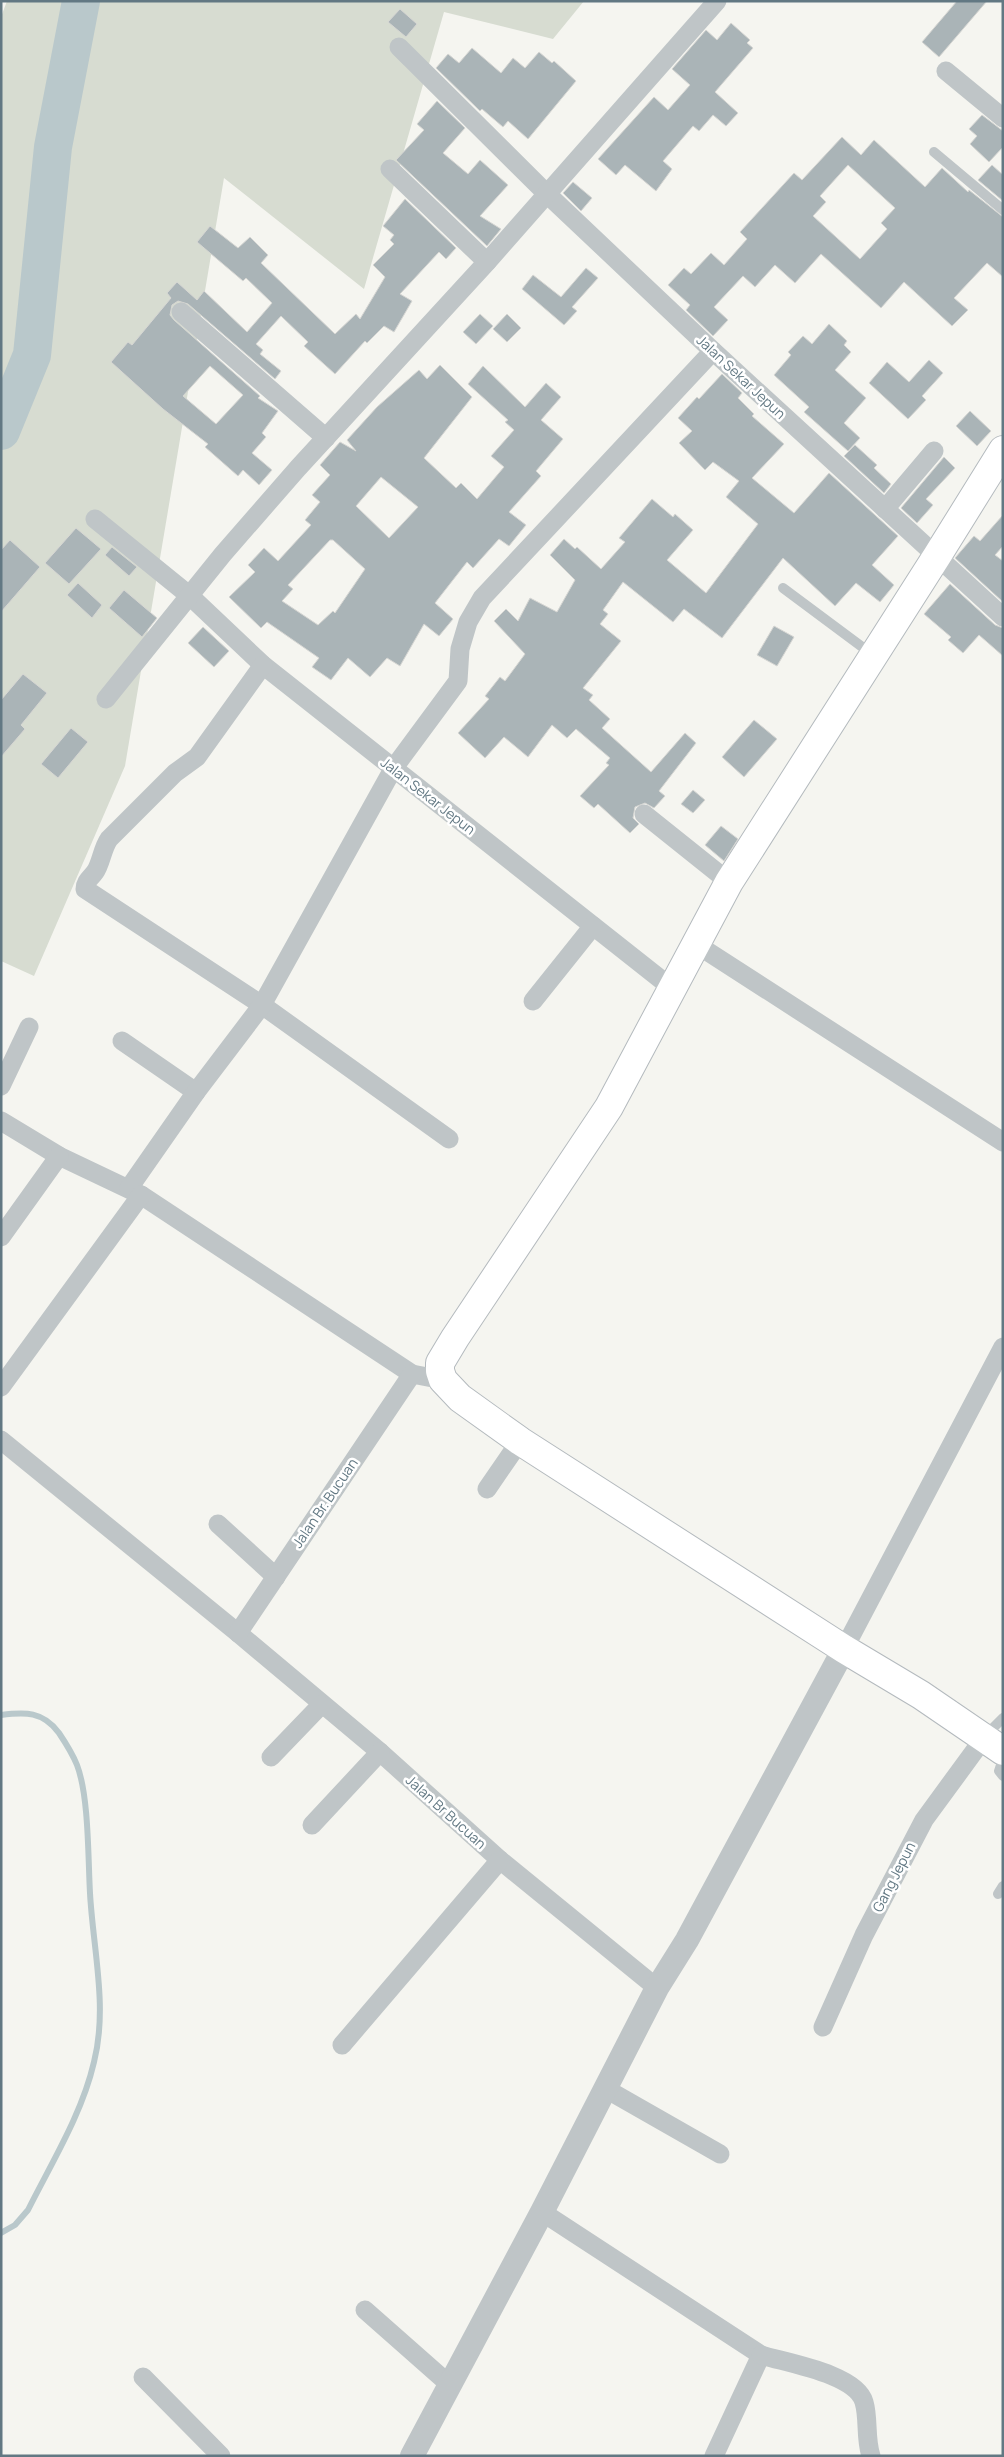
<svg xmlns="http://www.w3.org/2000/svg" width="1004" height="2457" font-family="Manrope,sans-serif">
	<rect width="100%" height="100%" fill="#f5f5f0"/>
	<!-- green -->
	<path fill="#d7dcd1" d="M 7,1 L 584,1 L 553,39 L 444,12 L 364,289 L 224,178 L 125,766 L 34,976 L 1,961 L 1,17 Z"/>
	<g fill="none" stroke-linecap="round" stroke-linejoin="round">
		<!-- stream -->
		<path stroke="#b9c8cb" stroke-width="6" d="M 1,1715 C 25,1712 43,1711 59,1733 C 65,1742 73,1755 77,1765 C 89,1796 88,1859 90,1893 C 93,1949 108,2007 94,2062 C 82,2114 52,2162 28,2210 L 15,2225 L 1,2233"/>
		<!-- river -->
		<path stroke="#b9c8cb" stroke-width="38" d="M 1,431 L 32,355 L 53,147 L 81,1"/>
	</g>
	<!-- building -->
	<g fill="#aab4b7" stroke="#d6d6d3" fill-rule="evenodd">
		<path d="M 957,1 L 987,1 L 939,57 L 922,42 Z"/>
		<path d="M 400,9 L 417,24 L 406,37 L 388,22 Z"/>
		<path d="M 731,23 L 750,40 L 747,43 L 753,48 L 715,92 L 738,113 L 726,126 L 713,115 L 699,131 L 693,126 L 663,161 L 672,169 L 656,191 L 625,165 L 616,175 L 598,159 L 654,97 L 668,110 L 690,85 L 672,69 L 706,30 L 717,40 Z"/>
		<path d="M 472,48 L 501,73 L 513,58 L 525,68 L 539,52 L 552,63 L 554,61 L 576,81 L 528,139 L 508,121 L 503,127 L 482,109 L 480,111 L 436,68 L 448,54 L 459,63 Z"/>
		<path d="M 437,101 L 465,128 L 443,153 L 468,174 L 480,160 L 508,185 L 480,216 L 501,229 L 487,246 L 396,160 L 424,130 L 417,124 Z"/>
		<path d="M 982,115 L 1003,131 L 1003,147 L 989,162 L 970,144 L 977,136 L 969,129 Z"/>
		<path d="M 842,137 L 861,155 L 874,140 L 925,187 L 942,168 L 968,192 L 969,190 L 1003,217 L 1003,277 L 987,263 L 954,298 L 968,310 L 952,326 L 904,282 L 881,308 L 821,254 L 795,283 L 775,265 L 755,287 L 743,276 L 714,307 L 728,320 L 713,336 L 686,310 L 690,305 L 668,285 L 684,268 L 691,274 L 711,253 L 724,265 L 747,239 L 740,232 L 794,173 L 802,180 ZM 848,165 L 895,208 L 881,223 L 887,229 L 860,259 L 813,216 L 826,202 L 820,196 Z"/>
		<path d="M 992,165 L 1003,175 L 1003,201 L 978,180 Z"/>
		<path d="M 573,182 L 592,198 L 581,211 L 563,193 Z"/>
		<path d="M 405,199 L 456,248 L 446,259 L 439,252 L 400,294 L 412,301 L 394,332 L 384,326 L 367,343 L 365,341 L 335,374 L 304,346 L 308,342 L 281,316 L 256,344 L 263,350 L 260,354 L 281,371 L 275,379 L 188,304 L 178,301 L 172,305 L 170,315 L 174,320 L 260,396 L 258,398 L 278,411 L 262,433 L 266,437 L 252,453 L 272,470 L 259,485 L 243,470 L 238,476 L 205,447 L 208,444 L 163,409 L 111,362 L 128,342 L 132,345 L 171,298 L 167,293 L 177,282 L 197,300 L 204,291 L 247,332 L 272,303 L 246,278 L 243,281 L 197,242 L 210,226 L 238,248 L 250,237 L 268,255 L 261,263 L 335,334 L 356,314 L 360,319 L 385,277 L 373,265 L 394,244 L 390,240 L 394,235 L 383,226 ZM 210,366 L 243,395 L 216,424 L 183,396 Z"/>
		<path d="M 586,268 L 598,278 L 572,307 L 577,311 L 564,325 L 522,289 L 533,275 L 561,297 Z"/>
		<path d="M 480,314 L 493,326 L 476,344 L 463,332 Z"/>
		<path d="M 507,314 L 521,328 L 507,342 L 493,329 Z"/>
		<path d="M 829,324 L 847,341 L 844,345 L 851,352 L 835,370 L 866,398 L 844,423 L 860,438 L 848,451 L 804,412 L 809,407 L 774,375 L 791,355 L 788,352 L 803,336 L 812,344 Z"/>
		<path d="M 929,360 L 943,373 L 922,396 L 926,400 L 908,419 L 869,383 L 887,362 L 909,382 Z"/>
		<path d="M 440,365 L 472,397 L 424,458 L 456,488 L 461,483 L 477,499 L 504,467 L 491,456 L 514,430 L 505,422 L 508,420 L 468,384 L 483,366 L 525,407 L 546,383 L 561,397 L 541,420 L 563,439 L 536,471 L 541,476 L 509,512 L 526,525 L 509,546 L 499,539 L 473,568 L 467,562 L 435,603 L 453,619 L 439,636 L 424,624 L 400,666 L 387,658 L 370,677 L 348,658 L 331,680 L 312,667 L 319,658 L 267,622 L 261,628 L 229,597 L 255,572 L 248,565 L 264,548 L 278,561 L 311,525 L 305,520 L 320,502 L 312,495 L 330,475 L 320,465 L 340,442 L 356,451 L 347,440 L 377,407 L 419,370 L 427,379 ZM 381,477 L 418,507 L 389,538 L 356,506 ZM 330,540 L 333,540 L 365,569 L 335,613 L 333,611 L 318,625 L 282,601 L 293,589 L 288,585 Z"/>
		<path d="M 722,374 L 742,393 L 738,398 L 754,414 L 752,416 L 784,444 L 752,478 L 794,513 L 829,473 L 898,536 L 872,565 L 894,585 L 880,602 L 856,583 L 835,606 L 783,558 L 722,638 L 684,609 L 673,622 L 623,582 L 603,610 L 608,614 L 600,624 L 621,641 L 583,688 L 593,695 L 589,700 L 610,719 L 602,728 L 651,772 L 685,733 L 696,743 L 659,791 L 665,796 L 654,808 L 645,803 L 635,807 L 633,818 L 639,824 L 630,833 L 598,804 L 594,808 L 580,796 L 609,765 L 606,763 L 610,758 L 576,729 L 567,738 L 552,725 L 528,757 L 504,737 L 485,758 L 458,733 L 489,699 L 485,696 L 500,677 L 505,681 L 525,654 L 494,621 L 506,609 L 518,621 L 530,598 L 557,612 L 575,580 L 550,555 L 564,539 L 575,549 L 577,547 L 601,569 L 625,542 L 619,538 L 652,499 L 673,517 L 675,514 L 693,530 L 667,560 L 706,593 L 758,524 L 726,497 L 739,481 L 713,462 L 705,470 L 679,443 L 692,431 L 678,418 L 697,397 L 699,399 Z"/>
		<path d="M 970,411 L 991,431 L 977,446 L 956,426 Z"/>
		<path d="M 855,445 L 877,465 L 874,468 L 891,484 L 884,493 L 844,456 Z"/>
		<path d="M 944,457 L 955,468 L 926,499 L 933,505 L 917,523 L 901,508 Z"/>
		<path d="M 1003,515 L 1003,546 L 995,555 L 1003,561 L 1003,602 L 955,558 L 974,536 L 980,541 Z"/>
		<path d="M 76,528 L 101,549 L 69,584 L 45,563 Z"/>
		<path d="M 10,540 L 40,567 L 1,612 L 1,550 Z"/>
		<path d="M 112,547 L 137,567 L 129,576 L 105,555 Z"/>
		<path d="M 78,583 L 102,605 L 92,618 L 67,595 Z"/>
		<path d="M 950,584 L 995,625 L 1003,628 L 1003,656 L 979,635 L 963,653 L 948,640 L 951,637 L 924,614 Z"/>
		<path d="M 124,590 L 157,618 L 142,637 L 109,608 Z"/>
		<path d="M 774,626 L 794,637 L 777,666 L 757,655 Z"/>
		<path d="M 203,627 L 229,651 L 214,667 L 188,643 Z"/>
		<path d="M 23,674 L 47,693 L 21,725 L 25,729 L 1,757 L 1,700 Z"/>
		<path d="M 754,720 L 777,739 L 744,777 L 722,757 Z"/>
		<path d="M 71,728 L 88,742 L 58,778 L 41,764 Z"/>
		<path d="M 693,790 L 705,800 L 693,813 L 681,804 Z"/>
		<path d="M 721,826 L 738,839 L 724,861 L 705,845 Z"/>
	</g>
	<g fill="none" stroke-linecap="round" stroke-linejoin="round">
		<defs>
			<path id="secondary" d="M 1003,450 L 937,556 L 729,882 L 609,1107 L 455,1338 L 440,1363 L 440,1371 L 443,1380 L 460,1398 L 520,1441 L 844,1649 L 921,1695 L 1003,1751"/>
		</defs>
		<!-- secondary casing -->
		<use href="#secondary" stroke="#b4babe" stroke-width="30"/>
		<!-- service -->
		<g stroke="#bfc5c7" stroke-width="10">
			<path d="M 934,152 L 1003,210"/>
			<path d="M 783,588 L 873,655"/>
			<path d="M 984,1737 L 1003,1718"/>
			<path d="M 1003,1759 L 999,1771 L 1003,1776"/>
			<path d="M 998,1894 L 1003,1886"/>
		</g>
		<!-- minor -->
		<g stroke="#bfc5c7" stroke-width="19">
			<path d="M 399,47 L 547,194 L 713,351 L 1003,617"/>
			<path d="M 946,71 L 1003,118"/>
			<path d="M 390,169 L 487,262"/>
			<path d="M 181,312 L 326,438"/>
			<path d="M 885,509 L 934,451"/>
			<path d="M 95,519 L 190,596 L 263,665 L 673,989"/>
			<path d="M 263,665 L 197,757 L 175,773 L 109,839 C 102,849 101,864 95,872 C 91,878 85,881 85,889 L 262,1005 L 449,1139"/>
			<path d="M 106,699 L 223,554 L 298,468 L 487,262 L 717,1"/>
			<path d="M 644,814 L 729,882"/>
			<path d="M 696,944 L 1003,1142"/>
			<path d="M 533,1001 L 593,926"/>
			<path d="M 122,1041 L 196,1092"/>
			<path d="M 1,1086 L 29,1027"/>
			<path d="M 1,1121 L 59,1156 L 141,1195 L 412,1374 L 443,1380"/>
			<path d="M 129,1188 L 196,1092 L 262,1005 L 393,769 L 458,681 L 460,649 L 468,622 L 482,598 L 713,351"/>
			<path d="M 1,1237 L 59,1156"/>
			<path d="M 1,1387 L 141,1195"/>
			<path d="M 1,1440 L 238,1633 L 380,1752 L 500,1860 L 657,1988"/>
			<path d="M 487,1489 L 520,1441"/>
			<path d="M 218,1524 L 276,1577"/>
			<path d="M 238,1633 L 412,1374"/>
			<path d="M 844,1649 L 1003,1347"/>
			<path d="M 271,1757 L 321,1705"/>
			<path d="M 312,1825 L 380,1752"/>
			<path d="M 823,2027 L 864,1935 L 924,1820 L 984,1738"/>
			<path d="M 342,2045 L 500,1860"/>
			<path d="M 606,2089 L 720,2154"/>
			<path d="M 542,2212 L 761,2355 L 714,2456"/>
			<path d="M 365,2310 L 450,2385"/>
			<path d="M 761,2355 C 787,2363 856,2374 864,2402 C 869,2419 865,2438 871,2456"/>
			<path d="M 143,2377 L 221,2456"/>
		</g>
		<!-- tertiary -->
		<path stroke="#bfc5c7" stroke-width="24" d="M 412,2456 L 542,2212 L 657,1988 L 687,1940 L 844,1649"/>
		<!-- secondary -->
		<use href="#secondary" stroke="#fff" stroke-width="28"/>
	</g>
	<g text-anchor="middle" stroke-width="5" stroke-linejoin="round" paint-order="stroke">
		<!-- street labels -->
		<g font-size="14" fill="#627883" stroke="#fff">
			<text transform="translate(741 377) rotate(43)" y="5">Jalan Sekar Jepun</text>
			<text transform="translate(428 796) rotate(38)" y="5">Jalan Sekar Jepun</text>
			<text transform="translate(325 1503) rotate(-56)" y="5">Jalan Br. Bucuan</text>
			<text transform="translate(446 1812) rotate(42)" y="5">Jalan Br Bucuan</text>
			<text transform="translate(894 1877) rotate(-63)" y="5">Gang Jepun</text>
		</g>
	</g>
	<!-- border -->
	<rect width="1004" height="2457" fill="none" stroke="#627883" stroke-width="5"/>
</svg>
